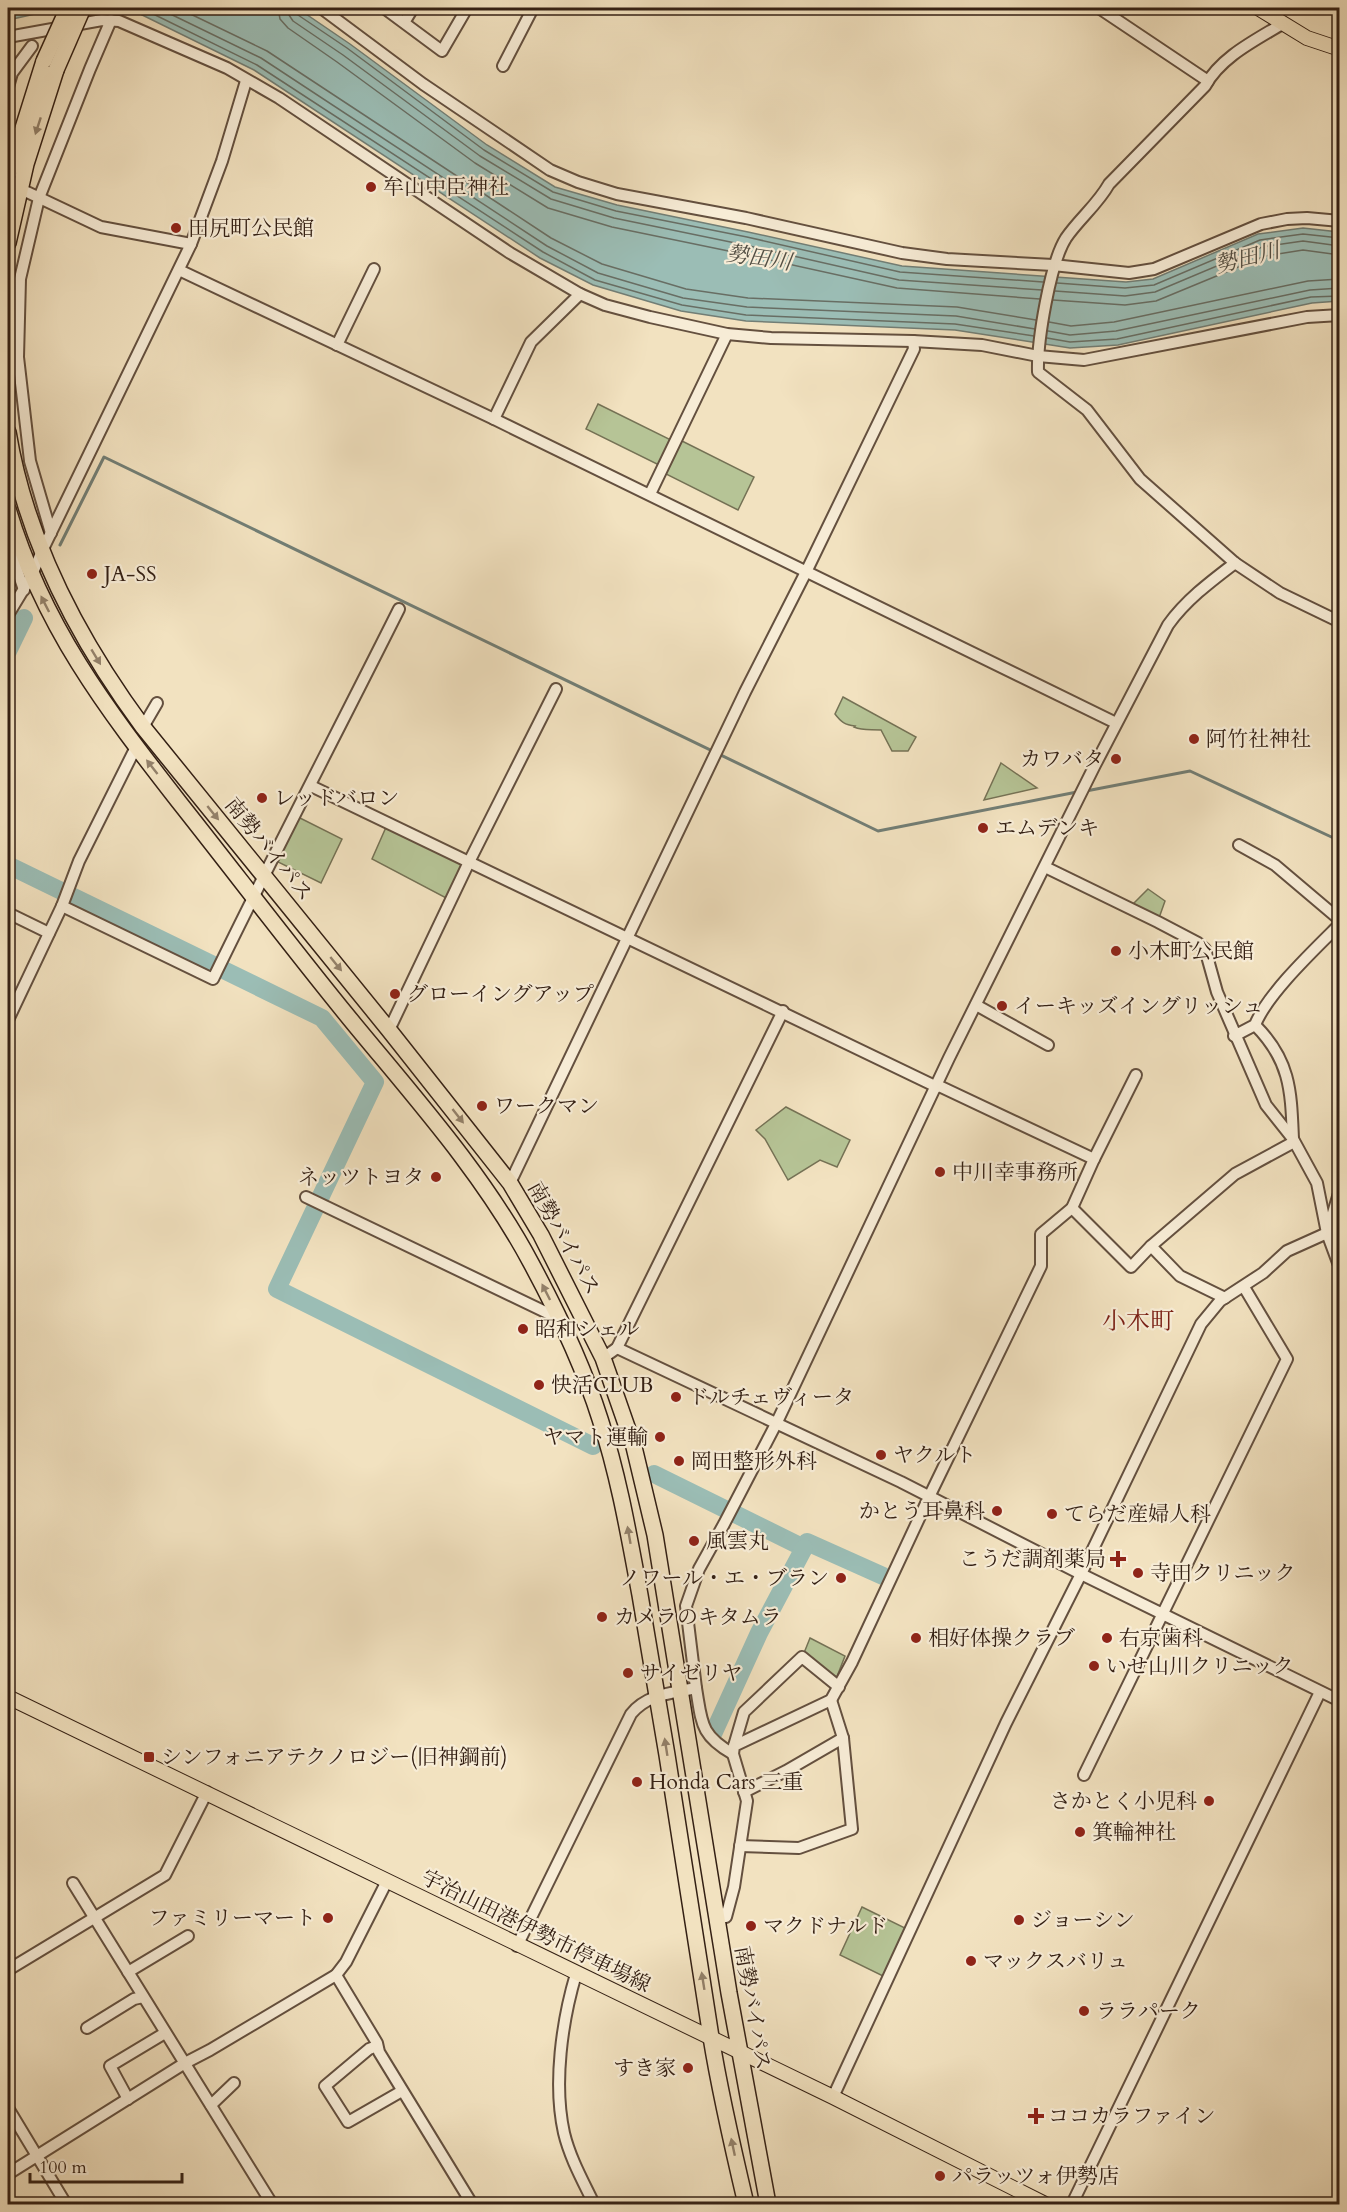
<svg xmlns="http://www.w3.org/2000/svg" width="1347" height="2212" font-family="Cardo,'Noto Serif JP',serif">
	<rect width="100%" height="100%" fill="#f2e2c0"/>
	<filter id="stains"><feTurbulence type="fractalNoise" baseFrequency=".00333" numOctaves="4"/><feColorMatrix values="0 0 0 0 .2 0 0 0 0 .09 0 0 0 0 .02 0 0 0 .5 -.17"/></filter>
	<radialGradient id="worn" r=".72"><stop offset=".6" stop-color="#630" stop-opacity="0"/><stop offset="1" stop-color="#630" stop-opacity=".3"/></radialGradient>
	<!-- green -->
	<g fill="#b6c496" stroke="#757255" stroke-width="1.5">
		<path d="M 598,404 L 673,441 L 661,466 L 586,429 Z"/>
		<path d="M 680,440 L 754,477 L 738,510 L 664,473 Z"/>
		<path d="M 843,697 L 916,737 L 908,751 L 892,751 L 881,730 C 871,729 863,731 854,727 L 855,726 C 845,725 841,722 835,714 Z"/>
		<path d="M 1001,763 L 1037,788 L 984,800 Z"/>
		<path d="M 298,817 L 342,839 L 321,883 L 278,862 Z"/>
		<path d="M 387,825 L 465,863 L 448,899 L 372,859 Z"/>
		<path d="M 1148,889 L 1165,901 L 1159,918 L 1132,905 Z"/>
		<path d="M 786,1107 L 850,1140 L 837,1167 L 820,1160 L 788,1180 L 765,1139 L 756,1130 Z"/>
		<path d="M 810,1638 L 845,1656 L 836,1679 L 804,1653 Z"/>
		<path d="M 862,1907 L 907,1929 L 883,1976 L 840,1955 Z"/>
	</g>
	<!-- water -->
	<path fill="#9bbdb5" stroke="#727e75" stroke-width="1.5" d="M 8,8 L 297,8 L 350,44 L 487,145 L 555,187 L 617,205 L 748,232 L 902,266 L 1126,282 L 1153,279 L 1258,234 L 1303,228 L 1339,232 L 1339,301 L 1312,303 L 1118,345 L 1070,348 L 955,330 L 746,321 L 681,311 L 593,285 L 540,258 L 254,70 L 128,8 L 53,10 L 8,20 Z"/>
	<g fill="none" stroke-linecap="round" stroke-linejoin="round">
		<!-- shore -->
		<g stroke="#686e64" stroke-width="1.5">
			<path d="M 141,8 L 257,65 L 543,252 L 595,280 L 682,305 L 746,315 L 955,324 L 1034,336"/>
			<path d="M 158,8 L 261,58 L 547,246 L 598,273 L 683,298 L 747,307 L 956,316 L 1035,329"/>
			<path d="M 178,8 L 267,51 L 551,238 L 602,264 L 686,289 L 748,298 L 957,307 L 1036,320"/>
			<path d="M 278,8 L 280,19 L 288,28 L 337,62 L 475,163 L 548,208 L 612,227 L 743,254 L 897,288 L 1040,299"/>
			<path d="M 287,8 L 289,15 L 293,21 L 343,55 L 480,156 L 551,199 L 614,218 L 745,245 L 899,280 L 1042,290"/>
			<path d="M 295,8 L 298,15 L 347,48 L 484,150 L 553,192 L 616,211 L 747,237 L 900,272 L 1043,282"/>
			<path d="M 1057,283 L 1125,288 L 1154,285 L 1260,240 L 1303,234 L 1340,238"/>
			<path d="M 1055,291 L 1125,296 L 1155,292 L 1262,247 L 1303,241 L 1340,246"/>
			<path d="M 1053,300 L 1125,305 L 1156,301 L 1265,256 L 1303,250 L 1340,255"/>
			<path d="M 1049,322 L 1071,326 L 1114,322 L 1308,281 L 1340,279"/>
			<path d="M 1048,331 L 1070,335 L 1116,331 L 1310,290 L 1340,288"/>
			<path d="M 1047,338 L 1070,342 L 1117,339 L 1311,297 L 1340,296"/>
		</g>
		<!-- stream -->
		<g stroke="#727e75" stroke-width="3">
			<path d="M 60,545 L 104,457 L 878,831 L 1077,792"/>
			<path d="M 1086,791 L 1190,771 L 1340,841"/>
		</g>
		<!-- river -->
		<g stroke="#9bbdb5" stroke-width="18">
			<path d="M 8,651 L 24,618"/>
			<path d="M 8,865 L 322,1018 L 375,1082 L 277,1289 L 593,1446"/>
			<path d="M 654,1474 L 804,1548 L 807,1542 L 883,1576"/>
			<path d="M 713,1734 L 759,1633 L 804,1548"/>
		</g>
		<!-- minor-tunnel -->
		<path stroke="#ccbb9e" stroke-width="10" stroke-dasharray="10 5" stroke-linecap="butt" d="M 8,183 L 27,192"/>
		<defs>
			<g id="minor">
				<path d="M 321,8 L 423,84 L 550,170 L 578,182 L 617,194 L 746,218 L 902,253 L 947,259 L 1053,265 L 1129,273 L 1154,269 L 1261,224 L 1287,219 L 1307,218 L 1340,221"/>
				<path d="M 384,8 L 442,51 L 467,8"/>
				<path d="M 1099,8 L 1208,81"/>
				<path d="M 405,21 L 413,8"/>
				<path d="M 1282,24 C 1254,41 1221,57 1205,86 L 1109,184 C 1098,204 1079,219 1066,238 C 1050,263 1037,342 1038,372 L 1087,410 L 1140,479 L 1235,563 L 1280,593 L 1340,622"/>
				<path d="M 8,37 L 102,20 L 119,21 L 227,68 L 279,98 L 510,253 L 580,294 L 605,305 L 650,317 L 727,334 L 771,338 L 913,341 L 982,345 L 1038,356 L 1084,360 L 1307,317 L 1340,315"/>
				<path d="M 503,66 L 533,8"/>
				<path d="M 8,87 L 12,73 L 32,46"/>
				<path d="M 27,192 L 101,227 L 191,244"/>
				<path d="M 179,270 L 494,419 L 1116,723"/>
				<path d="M 337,345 L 374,269"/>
				<path d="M 494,419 L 531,342 L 580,294"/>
				<path d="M 650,494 L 727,334"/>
				<path d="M 51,533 L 30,461 L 18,357 L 20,279 L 39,198 L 90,69 L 111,20"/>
				<path d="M 8,543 L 24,590"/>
				<path d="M 8,615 L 31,577 L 42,551 L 191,244 L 222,161 L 246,81"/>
				<path d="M 8,625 L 8,626"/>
				<path d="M 143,727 L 157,703"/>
				<path d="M 311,786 L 937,1087"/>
				<path d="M 1239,845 L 1275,865 L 1340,920"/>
				<path d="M 1045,867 L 1158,922 L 1198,943 L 1205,949 L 1217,992 L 1266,1105 L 1293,1139 L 1317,1183 L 1327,1233 L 1340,1268"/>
				<path d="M 62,906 L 213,979 C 273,855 337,733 399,609"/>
				<path d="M 8,913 L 49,933"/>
				<path d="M 976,1005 L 1048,1045"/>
				<path d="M 8,1020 L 62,906 L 79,861 L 136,747"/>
				<path d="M 1255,1025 C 1291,1061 1291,1092 1293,1139"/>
				<path d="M 389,1030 L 469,862 L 556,689"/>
				<path d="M 1234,1036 L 1255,1025 C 1267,994 1315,949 1340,924"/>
				<path d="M 1094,1159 L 1136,1075"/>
				<path d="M 510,1183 L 745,692 L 807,570 L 914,349 L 913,341"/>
				<path d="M 306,1197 L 560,1319"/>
				<path d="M 1072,1208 L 1131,1267 L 1151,1246 L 1180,1276 L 1225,1298"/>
				<path d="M 1151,1246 L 1235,1174 L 1294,1142"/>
				<path d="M 617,1348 L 901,1482 L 1081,1574 L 1340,1701"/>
				<path d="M 603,1358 L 617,1348 L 783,1011"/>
				<path d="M 696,1688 C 702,1723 700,1735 733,1754"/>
				<path d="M 734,1746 L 744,1712 L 802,1657 L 839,1687"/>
				<path d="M 1084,1775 L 1287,1359 L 1244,1287"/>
				<path d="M 744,1792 L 786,1771 L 843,1738 L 831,1700"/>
				<path d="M 740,1846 L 799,1848 L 852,1829 L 843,1738"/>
				<path d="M 73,1883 L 272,2204"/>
				<path d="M 726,1917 L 734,1887 L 747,1801 L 733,1754 L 734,1746 L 831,1700 L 852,1662 L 929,1497 L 1041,1266 L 1041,1234 L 1072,1208 L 1094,1159 L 937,1085"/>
				<path d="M 517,1946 L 631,1714 C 647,1694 672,1693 696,1688 L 686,1606 L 699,1569 L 724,1524 L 777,1422 L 949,1058 L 1095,765 L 1168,625 C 1186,600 1210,582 1235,563"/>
				<path d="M 8,1970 L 165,1875 L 207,1792"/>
				<path d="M 128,1972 L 188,1936"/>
				<path d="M 576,1974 C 562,2021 553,2084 564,2133 C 570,2158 583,2181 594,2204"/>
				<path d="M 336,1975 L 377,2043 L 379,2052 L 472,2204"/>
				<path d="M 87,2028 L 134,1999 L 143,1997"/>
				<path d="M 377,2046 L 369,2049 L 325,2086 L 348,2122 L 402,2091"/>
				<path d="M 833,2097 L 1006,1723 L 1081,1574 L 1201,1324 L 1220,1301 L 1263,1273 L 1287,1251 L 1327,1233 L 1340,1190"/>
				<path d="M 128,2099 L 110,2066 L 165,2033"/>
				<path d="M 211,2105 L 234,2083"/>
				<path d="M 8,2108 L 66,2204"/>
				<path d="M 8,2174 L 185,2063 L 210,2050 L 336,1975 L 346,1962 L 387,1881"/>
				<path d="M 1072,2204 L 1320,1692"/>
			</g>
			<g id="major">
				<path d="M 1258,8 L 1307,38 L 1340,49"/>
				<path d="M 8,1697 L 833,2097 L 1045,2204"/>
			</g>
			<g id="highway">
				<path d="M 8,176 L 44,61"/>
				<path d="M 8,243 L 26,164 L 56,70"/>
				<path d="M 8,432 C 26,540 78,639 143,727 L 389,1030 L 510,1183 L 541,1235 L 603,1358 L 634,1447 L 655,1535 L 729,1993 L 768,2204"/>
				<path d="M 8,509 C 43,626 105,707 179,802 C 236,874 292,948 350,1019 C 414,1097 483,1173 531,1263 C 558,1313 583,1365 600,1419 C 619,1477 629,1536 640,1595 C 649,1648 658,1702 667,1755 C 682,1849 696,1943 711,2037 C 720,2093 733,2149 746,2204"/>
			</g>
		</defs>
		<!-- minor casing -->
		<use href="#minor" stroke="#64503f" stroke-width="14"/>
		<!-- major casing -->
		<use href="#major" stroke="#342014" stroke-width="16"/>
		<!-- highway casing -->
		<use href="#highway" stroke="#342014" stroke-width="18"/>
		<!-- minor -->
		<use href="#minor" stroke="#f7ecd6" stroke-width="10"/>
		<!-- major -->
		<use href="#major" stroke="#f2e2c0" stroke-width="14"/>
		<!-- highway -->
		<use href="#highway" stroke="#f2e2c0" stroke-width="15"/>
		<defs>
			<g id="highway-bridge">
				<path d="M 44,61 L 68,8"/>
				<path d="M 56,70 L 83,8"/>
			</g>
		</defs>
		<!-- highway-bridge casing -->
		<use href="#highway-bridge" stroke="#342014" stroke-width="18" stroke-linecap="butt"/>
		<!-- highway-bridge -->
		<use href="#highway-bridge" stroke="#f2e2c0" stroke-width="15"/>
	</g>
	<!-- one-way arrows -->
	<defs><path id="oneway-solid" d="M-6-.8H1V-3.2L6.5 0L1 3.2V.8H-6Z" transform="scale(1.5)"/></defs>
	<g fill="#93816a">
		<use href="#oneway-solid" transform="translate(38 126) rotate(108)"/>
		<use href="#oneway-solid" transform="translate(45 604) rotate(-117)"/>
		<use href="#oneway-solid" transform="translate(96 657) rotate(59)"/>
		<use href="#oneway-solid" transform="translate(152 767) rotate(-128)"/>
		<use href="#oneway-solid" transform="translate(213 813) rotate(51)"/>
		<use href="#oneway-solid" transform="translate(336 964) rotate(51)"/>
		<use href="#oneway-solid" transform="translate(458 1116) rotate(52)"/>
		<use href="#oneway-solid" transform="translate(546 1292) rotate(-117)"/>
		<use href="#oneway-solid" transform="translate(629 1535) rotate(-100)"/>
		<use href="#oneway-solid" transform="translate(666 1747) rotate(-99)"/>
		<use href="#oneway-solid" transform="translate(703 1981) rotate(-99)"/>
		<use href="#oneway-solid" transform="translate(733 2147) rotate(-102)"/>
	</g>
	<!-- markers -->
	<g fill="#8f2418" stroke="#f7ecd6" stroke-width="2">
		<circle cx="371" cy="187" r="6"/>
		<circle cx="176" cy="228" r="6"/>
		<circle cx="92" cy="574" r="6"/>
		<circle cx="1194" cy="739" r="6"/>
		<circle cx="1116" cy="759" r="6"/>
		<circle cx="262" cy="798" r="6"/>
		<circle cx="983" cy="828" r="6"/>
		<circle cx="1116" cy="951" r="6"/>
		<circle cx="395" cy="994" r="6"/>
		<circle cx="1002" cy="1006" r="6"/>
		<circle cx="482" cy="1106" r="6"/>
		<circle cx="940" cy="1172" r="6"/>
		<circle cx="436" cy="1177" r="6"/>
		<circle cx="523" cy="1329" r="6"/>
		<circle cx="539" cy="1385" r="6"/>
		<circle cx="676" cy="1397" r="6"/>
		<circle cx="660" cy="1437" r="6"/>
		<circle cx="881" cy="1455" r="6"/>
		<circle cx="679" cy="1461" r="6"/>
		<circle cx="997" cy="1511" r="6"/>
		<circle cx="1052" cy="1514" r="6"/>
		<circle cx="694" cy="1541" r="6"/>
		<path d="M1115 1550h6v6h6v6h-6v6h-6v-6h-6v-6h6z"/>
		<circle cx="1138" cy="1573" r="6"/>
		<circle cx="841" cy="1578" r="6"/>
		<circle cx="602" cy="1617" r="6"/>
		<circle cx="916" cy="1638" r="6"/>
		<circle cx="1107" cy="1638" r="6"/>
		<circle cx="1094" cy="1666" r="6"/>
		<circle cx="628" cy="1673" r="6"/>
		<rect x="143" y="1751" width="12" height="12" rx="3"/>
		<circle cx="637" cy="1782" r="6"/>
		<circle cx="1209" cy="1801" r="6"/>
		<circle cx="1080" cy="1832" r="6"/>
		<circle cx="328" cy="1918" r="6"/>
		<circle cx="1019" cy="1920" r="6"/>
		<circle cx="751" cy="1926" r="6"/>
		<circle cx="971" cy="1961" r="6"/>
		<circle cx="1084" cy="2011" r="6"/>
		<circle cx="688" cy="2068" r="6"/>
		<path d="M1033 2107h6v6h6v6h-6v6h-6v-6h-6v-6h6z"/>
		<circle cx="940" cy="2176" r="6"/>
	</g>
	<g text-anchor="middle" stroke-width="4.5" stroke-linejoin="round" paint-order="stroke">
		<!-- poi labels -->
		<g font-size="21" fill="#342014" stroke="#f7ecd6" text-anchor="start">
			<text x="383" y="194">牟山中臣神社</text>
			<text x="188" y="235">田尻町公民館</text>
			<text x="104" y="581">JA-SS</text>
			<text x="1206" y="746">阿竹社神社</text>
			<text x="1104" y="766" text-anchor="end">カワバタ</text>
			<text x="274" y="805">レッドバロン</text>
			<text x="995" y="835">エムデンキ</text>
			<text x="1128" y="958">小木町公民館</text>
			<text x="407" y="1001">グローイングアップ</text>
			<text x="1014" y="1013">イーキッズイングリッシュ</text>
			<text x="494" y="1113">ワークマン</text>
			<text x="952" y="1179">中川幸事務所</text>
			<text x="424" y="1184" text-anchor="end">ネッツトヨタ</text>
			<text x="535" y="1336">昭和シェル</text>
			<text x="551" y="1392">快活CLUB</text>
			<text x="688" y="1404">ドルチェヴィータ</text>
			<text x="648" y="1444" text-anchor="end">ヤマト運輸</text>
			<text x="893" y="1462">ヤクルト</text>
			<text x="691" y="1468">岡田整形外科</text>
			<text x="985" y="1518" text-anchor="end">かとう耳鼻科</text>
			<text x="1064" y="1521">てらだ産婦人科</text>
			<text x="706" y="1548">風雲丸</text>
			<text x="1106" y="1566" text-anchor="end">こうだ調剤薬局</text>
			<text x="1150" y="1580">寺田クリニック</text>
			<text x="829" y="1585" text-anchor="end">ノワール・エ・ブラン</text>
			<text x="614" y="1624">カメラのキタムラ</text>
			<text x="928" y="1645">相好体操クラブ</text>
			<text x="1119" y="1645">右京歯科</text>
			<text x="1106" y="1673">いせ山川クリニック</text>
			<text x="640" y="1680">サイゼリヤ</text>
			<text x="161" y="1764">シンフォニアテクノロジー(旧神鋼前)</text>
			<text x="649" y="1789">Honda Cars 三重</text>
			<text x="1197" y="1808" text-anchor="end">さかとく小児科</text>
			<text x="1092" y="1839">箕輪神社</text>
			<text x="316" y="1925" text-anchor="end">ファミリーマート</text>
			<text x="1031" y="1927">ジョーシン</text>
			<text x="763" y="1933">マクドナルド</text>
			<text x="983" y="1968">マックスバリュ</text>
			<text x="1096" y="2018">ララパーク</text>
			<text x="676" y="2075" text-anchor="end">すき家</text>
			<text x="1048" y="2123">ココカラファイン</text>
			<text x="952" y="2183">パラッツォ伊勢店</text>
		</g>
		<!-- street labels -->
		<g font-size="21" fill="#342014" stroke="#f7ecd6">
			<text transform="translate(269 849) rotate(51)" y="7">南勢バイパス</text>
			<text transform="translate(564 1238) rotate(61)" y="7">南勢バイパス</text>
			<text transform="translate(536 1931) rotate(26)" y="7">宇治山田港伊勢市停車場線</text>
			<text transform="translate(753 2008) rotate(80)" y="7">南勢バイパス</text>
		</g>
		<!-- water labels -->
		<g font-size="22" font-style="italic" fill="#534f44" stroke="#f7ecd6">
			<text transform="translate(759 257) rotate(8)" y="8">勢田川</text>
			<text transform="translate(1247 257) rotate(-14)" y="8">勢田川</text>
		</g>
		<!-- quarter labels -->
		<g font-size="24" fill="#7a1f14" stroke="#f7ecd6">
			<text x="1138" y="1329">小木町</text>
		</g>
	</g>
	<!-- margin -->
	<rect width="1347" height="2212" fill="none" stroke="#f2e2c0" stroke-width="30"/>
	<rect x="9" y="9" width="1329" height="2194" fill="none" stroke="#342014" stroke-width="3"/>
	<rect x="15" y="15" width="1317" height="2182" fill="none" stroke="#342014" stroke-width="1.5"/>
	<!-- scale -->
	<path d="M30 2173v9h152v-9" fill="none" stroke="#342014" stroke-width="3"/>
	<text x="39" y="2173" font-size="18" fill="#342014" stroke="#f7ecd6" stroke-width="4.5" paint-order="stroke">100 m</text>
	<rect width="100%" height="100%" filter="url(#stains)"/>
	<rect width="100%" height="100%" fill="url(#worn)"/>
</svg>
